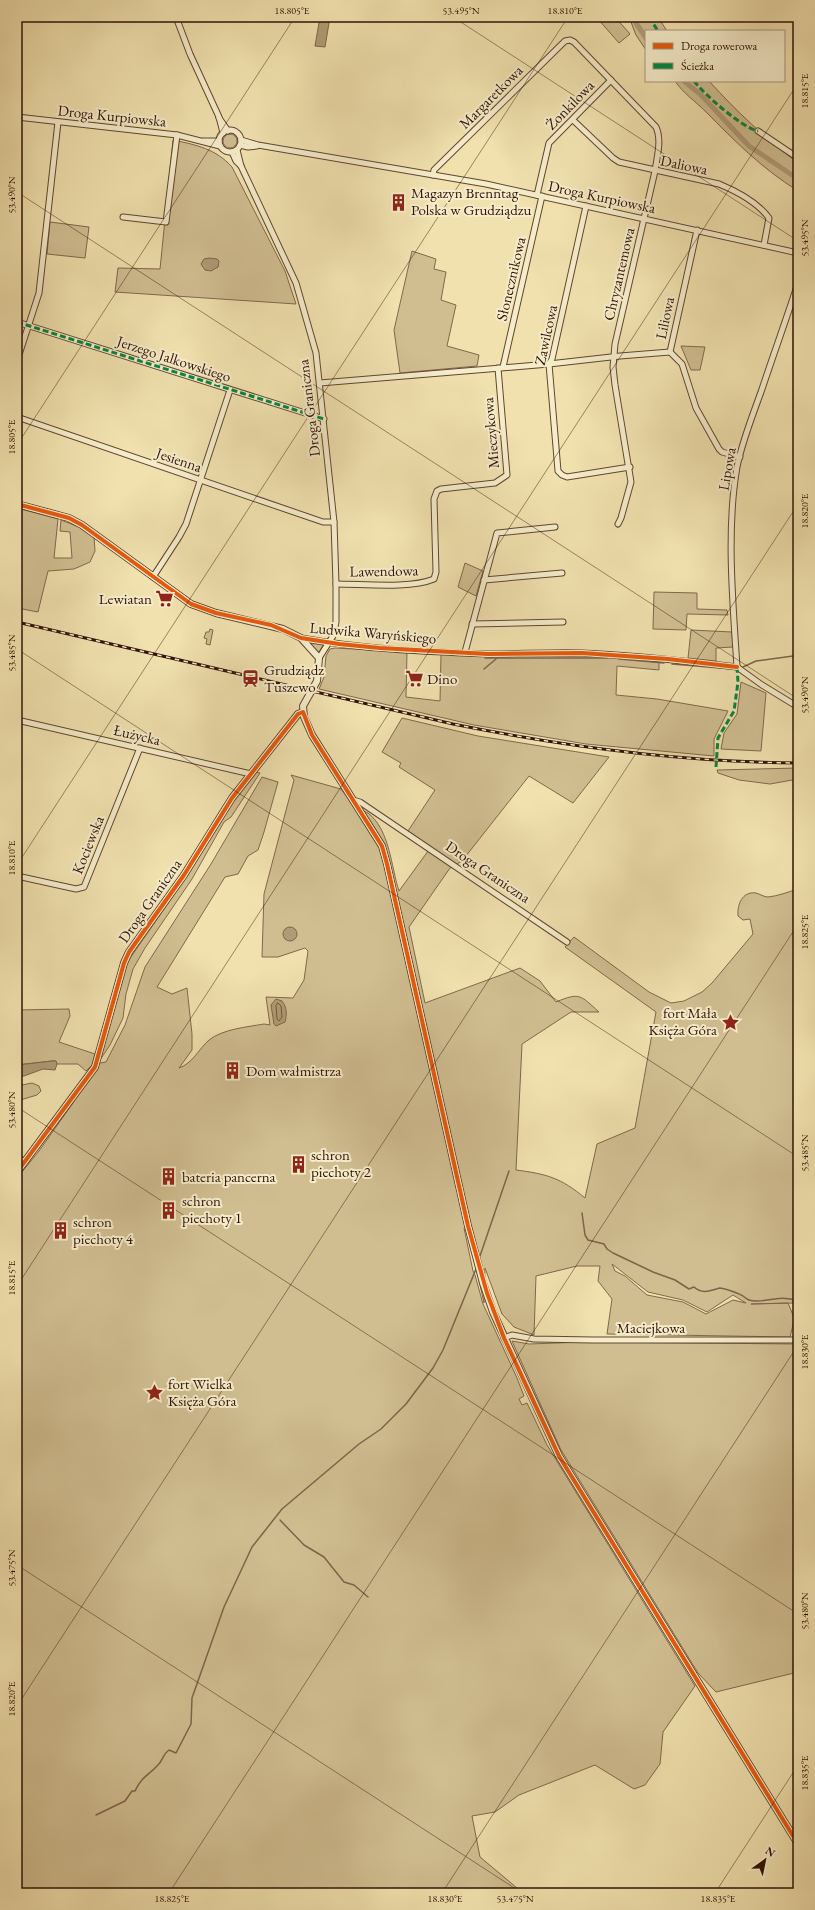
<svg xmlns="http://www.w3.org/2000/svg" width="815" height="1910" font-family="'EB Garamond',serif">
	<rect width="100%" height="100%" fill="#f0e1ae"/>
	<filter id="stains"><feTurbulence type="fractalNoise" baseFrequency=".005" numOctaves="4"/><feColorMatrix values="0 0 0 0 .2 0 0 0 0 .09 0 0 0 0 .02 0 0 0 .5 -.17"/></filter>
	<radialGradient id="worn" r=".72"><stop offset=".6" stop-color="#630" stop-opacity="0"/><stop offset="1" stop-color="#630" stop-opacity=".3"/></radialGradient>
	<!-- green -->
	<g fill="#d0be91" stroke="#80684c" fill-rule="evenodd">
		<path d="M 599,17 L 615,17 L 630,34 L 619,43 L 597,18 Z"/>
		<path d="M 629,17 L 658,17 L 667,31 L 646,31 L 646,50 L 636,35 Z"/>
		<path d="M 675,81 L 709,81 C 737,112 765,138 798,163 L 798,191 C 760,167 736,142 705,111 C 695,101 683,93 675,81 Z"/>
		<circle cx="230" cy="141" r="7"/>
		<path d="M 173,140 C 197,145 216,149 232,167 L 285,271 L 296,304 L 115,292 L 118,268 L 160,269 Z"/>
		<path d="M 50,222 L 89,227 L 85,258 L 47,254 Z"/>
		<path d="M 412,251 L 436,259 L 434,269 L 446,272 L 441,300 L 456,305 L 447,346 L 479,355 L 477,366 L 400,373 L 394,330 Z"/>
		<path d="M 681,346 L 705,347 L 700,370 L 691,370 Z"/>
		<path d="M 17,508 L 58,519 L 54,558 L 72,558 L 70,532 L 60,531 L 61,520 L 79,527 L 94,537 L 95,551 L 90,562 L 74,569 L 48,571 L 38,612 L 17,608 Z"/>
		<path d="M 465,563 L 483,571 L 476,596 L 458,587 Z"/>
		<path d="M 654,592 L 697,593 L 697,609 L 727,610 L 728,615 L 687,614 L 686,630 L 653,629 Z"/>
		<path d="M 210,629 L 213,630 L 210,645 L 206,644 L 207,639 L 204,638 L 206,632 L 209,632 Z"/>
		<path d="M 691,630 L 732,632 L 733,647 L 716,648 L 716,661 L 688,658 Z"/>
		<path d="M 308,643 L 323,645 L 318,654 Z"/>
		<path d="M 335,648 L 407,652 L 406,697 L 440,701 L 441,654 L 596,657 L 659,662 L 659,670 L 617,666 L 616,695 L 657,699 L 728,711 L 714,739 L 714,756 L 586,744 L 474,725 L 319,689 L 324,677 L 326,656 L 330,649 Z"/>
		<path d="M 741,682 L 766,693 L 761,751 L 721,749 L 724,733 L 737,714 Z"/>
		<path d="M 402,718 L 478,736 L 609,757 L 573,803 L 529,776 L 462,861 L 450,868 L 409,927 L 425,1003 L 520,968 L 540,981 L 556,1002 C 580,992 580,995 599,1012 L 571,1012 L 522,1044 L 516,1170 C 547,1174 561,1178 585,1198 L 597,1144 L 635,1128 L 656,1012 L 565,947 L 574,937 L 649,992 L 671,1003 L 684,1001 L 702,992 L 712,983 L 753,934 L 750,919 L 743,920 L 738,916 C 737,905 742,891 756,893 C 760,894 764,897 768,897 C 778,896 788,892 798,889 L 798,1320 L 794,1321 L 790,1337 L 607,1334 L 612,1299 L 598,1281 L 600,1266 L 577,1266 L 536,1276 L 534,1335 L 514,1327 L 502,1314 L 485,1268 L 484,1303 L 467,1227 L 464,1228 L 473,1271 L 475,1275 L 483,1304 L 517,1378 L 524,1396 L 519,1399 L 522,1405 L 527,1403 L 547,1445 L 695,1686 L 663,1732 L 660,1764 L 645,1785 L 634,1789 L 595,1765 L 519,1795 L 495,1812 L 472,1816 L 480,1857 L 523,1893 L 17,1893 L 17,1178 L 39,1151 L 73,1103 L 90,1073 L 100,1063 L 106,1062 L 125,1025 L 145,967 L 211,864 L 262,777 L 278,782 L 264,832 L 258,850 L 248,856 L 238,874 L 225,877 L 157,987 L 172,994 L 187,988 L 192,1034 L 192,1050 L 179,1068 C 193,1063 198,1050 209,1040 C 223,1029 247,1027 264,1024 L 270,1025 L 266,997 L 293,998 L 304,980 L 308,951 L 305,948 L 278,957 L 262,957 L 264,894 L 294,780 L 291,775 L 341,789 L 356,809 C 359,810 365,811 368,813 C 390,830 391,867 399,891 L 431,847 L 408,831 L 435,790 L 399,767 L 401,763 L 382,752 ZM 612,1264 L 648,1292 L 683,1300 L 707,1312 L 733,1295 L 746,1303 L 733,1300 L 706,1314 L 683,1302 L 647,1295 L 625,1276 L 615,1271 ZM 788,1303 L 751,1304 L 794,1303 L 795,1320 Z"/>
		<path d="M 798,768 L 798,779 L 770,784 L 739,780 L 718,773 L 717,770 Z"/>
		<path d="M 255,772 L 260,773 L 231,817 L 224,822 L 192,879 L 145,948 L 133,969 L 126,994 L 123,1018 L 110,1045 L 100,1060 L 126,964 L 187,876 L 235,798 Z"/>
		<path d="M 69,1009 L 70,1016 L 59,1042 L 95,1054 L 92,1065 L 86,1071 L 78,1064 L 57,1064 L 56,1061 L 52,1061 L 17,1065 L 17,1010 Z"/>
		<path d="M 32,1083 L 39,1086 L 41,1091 L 37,1095 L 17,1101 L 17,1086 Z"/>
		<path d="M 512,1341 L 529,1344 L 585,1342 L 798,1344 L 798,1672 L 716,1692 L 698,1673 L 561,1450 Z"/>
	</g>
	<!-- water -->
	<g fill="#af9b75" stroke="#7d6449">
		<path d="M 320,17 L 330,17 L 325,47 L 315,46 Z"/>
		<path d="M 209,258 L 217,259 L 219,261 L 218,267 L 211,271 L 205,270 L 201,264 L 204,259 Z"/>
		<circle cx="290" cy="934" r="7"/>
		<path d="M 276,999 L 282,1001 C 287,1007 287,1015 285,1022 L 276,1026 L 274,1024 L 271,1005 Z"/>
		<path d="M 52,1061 L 56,1061 L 57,1064 L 55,1070 L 43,1069 L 24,1076 L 17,1076 L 17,1065 Z"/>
	</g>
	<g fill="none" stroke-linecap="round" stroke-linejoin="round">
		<!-- shore -->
		<path stroke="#70563e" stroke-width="1" d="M 278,1003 L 281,1006 L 282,1017 L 279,1021 L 277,1019 L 276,1006 Z"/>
		<!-- stream -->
		<g stroke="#7d6449" stroke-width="1.5">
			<path d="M 485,658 L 608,658"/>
			<path d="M 619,659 L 664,663"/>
			<path d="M 672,664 L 732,669"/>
			<path d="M 743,667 L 756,661 L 793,656"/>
			<path d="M 484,669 L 496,659"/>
			<path d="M 582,1213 L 585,1235 L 588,1240 L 604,1244 L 607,1249 L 613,1253 L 653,1272 L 675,1280 L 689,1289 L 694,1287 C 703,1295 711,1290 720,1288 C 723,1288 738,1293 741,1295 C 744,1296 746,1299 749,1300 C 764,1305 777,1293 798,1301"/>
			<path d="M 480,1256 L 509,1171"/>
			<path d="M 280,1520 L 304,1545 L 324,1557 L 344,1582 L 354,1585 L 368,1597"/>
			<path d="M 96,1815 L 125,1801 L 132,1791 L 135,1791 C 142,1776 148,1776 158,1765 C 163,1760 163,1754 169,1750 L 176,1753 L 191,1724 L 192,1698 L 224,1607 L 252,1547 L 282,1509 L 359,1444 L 381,1429 L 406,1404 L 433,1368 L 443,1350 L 476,1269"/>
		</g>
		<!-- canal -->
		<g stroke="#af9b75" stroke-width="5">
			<path d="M 635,17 L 636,23 L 646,38"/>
			<path d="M 684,81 L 701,95 L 749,146 L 798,179"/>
		</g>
		<defs>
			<g id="minor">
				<path d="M 176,17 L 190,54 L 219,117 L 223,133"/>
				<path d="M 17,117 L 177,135 L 220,146"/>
				<path d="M 219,118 L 228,131"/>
				<path d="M 573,120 L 613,158 L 619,162 L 719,184 C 736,191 758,203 769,218 L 764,245"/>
				<circle cx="230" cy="141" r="11"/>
				<path d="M 758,131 L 798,158"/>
				<path d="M 241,140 L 258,145 L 486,184 L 798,253"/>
				<path d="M 203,141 L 219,141"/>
				<path d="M 240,145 L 248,147 L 257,146"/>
				<path d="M 237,150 L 241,166 L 296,283 L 316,353 L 334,522 L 336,584 L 336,622 L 333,636 L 319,658"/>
				<path d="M 232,152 L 236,161 L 241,166"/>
				<path d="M 433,175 L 434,170 L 565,41 L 570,40 L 574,42 L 656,127 C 662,140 657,157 655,171 L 615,344 L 613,367 L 615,385 L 631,482 L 621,518 L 618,524"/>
				<path d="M 537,195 L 549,143 L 611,80"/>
				<path d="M 586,206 L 552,359 L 549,364 L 558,471 L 562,475 L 567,477 L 630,467"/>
				<path d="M 123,217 L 166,222 L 177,135"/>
				<path d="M 17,322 L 324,419"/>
				<path d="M 670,352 L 682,364 L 696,408 L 719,449 L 722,452 L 740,457"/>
				<path d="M 670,352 L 697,230"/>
				<path d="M 17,361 L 39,293 L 58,122"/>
				<path d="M 503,367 L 542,196"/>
				<path d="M 320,383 L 549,364 L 620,356 L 670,352"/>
				<path d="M 17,417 L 323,522 L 334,522"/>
				<path d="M 153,577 L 179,537 L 186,524 L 230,390"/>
				<path d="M 484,580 L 562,573"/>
				<path d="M 336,584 C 364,584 410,589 434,579 L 436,572 L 434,499 L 437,491 L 441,489 L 495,483 L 507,475 L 498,368"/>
				<path d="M 472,624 L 563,622"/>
				<path d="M 301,638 C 362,649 426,652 488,654 C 520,654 551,652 583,653 C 634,655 686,661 737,667"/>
				<path d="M 465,652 L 497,533 L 555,527"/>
				<path d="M 737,667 C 733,604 726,530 737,467 C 742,442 752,417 761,392 C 773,356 786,320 798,283"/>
				<path d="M 737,667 L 762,685 L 798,707"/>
				<path d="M 17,720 L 251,774"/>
				<path d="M 353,800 L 360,802 L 567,942"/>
				<path d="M 17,876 L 76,889 L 84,887 L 140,748"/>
				<path d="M 17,1157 L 25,1162"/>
				<path d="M 504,1338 L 512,1335 L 534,1339 L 593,1340 L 798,1340"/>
			</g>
			<g id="tertiary">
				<path d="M 17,504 L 69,518 L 82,525 L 191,604 L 216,613 L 283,629 L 301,638 L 319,658 L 317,681 L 303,706 L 304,717 L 312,735 L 382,846 L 387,864 L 468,1226 L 483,1283 L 493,1312 L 559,1456 L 798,1844"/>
				<path d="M 17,1172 L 95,1067 L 124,963 L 129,952 L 184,875 L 232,798 L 298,714 L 303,712"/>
			</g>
		</defs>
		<!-- minor casing -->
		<use href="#minor" stroke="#614630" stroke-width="7"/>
		<!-- tertiary casing -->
		<use href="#tertiary" stroke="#614630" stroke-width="8"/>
		<!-- minor -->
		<use href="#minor" stroke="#f5ecca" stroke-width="5"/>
		<!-- tertiary -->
		<use href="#tertiary" stroke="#f5ecca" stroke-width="6"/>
		<defs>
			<path id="rail" d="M 17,622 L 453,724 C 567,747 682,762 798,763"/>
		</defs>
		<!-- rail casing -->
		<use href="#rail" stroke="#311206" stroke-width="3"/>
		<!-- rail -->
		<use href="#rail" stroke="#f5ecca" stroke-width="1.5" stroke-dasharray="4.5" stroke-linecap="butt"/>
		<!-- quiet -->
		<g stroke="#00873e" stroke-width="3" stroke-dasharray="6 3" stroke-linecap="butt">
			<path d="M 649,17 L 658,31"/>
			<path d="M 694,81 C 705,95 741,127 758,131"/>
			<path d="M 17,322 L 324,419"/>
			<path d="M 716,767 L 718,738 L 734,711 L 738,682 L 737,667"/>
		</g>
		<defs>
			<g id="cycleway">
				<path d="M 17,504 L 69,518 L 82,525 L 191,604 L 216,613 L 271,625 L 301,638 L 339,644 L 380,648 L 488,654 L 582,653 L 668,659 L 737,667"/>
				<path d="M 17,1172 L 95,1067 L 124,963 L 129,952 L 184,875 L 232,798 L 298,714 L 303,712 L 312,735 L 382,846 L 387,864 L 468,1226 L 487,1293 L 504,1338 L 559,1456 L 798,1844"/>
			</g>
		</defs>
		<!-- cycleway casing -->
		<use href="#cycleway" stroke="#f5ecca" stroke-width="6"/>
		<!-- cycleway -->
		<use href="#cycleway" stroke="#e8590c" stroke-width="4"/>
	</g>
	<!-- ticks -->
	<path fill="none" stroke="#311206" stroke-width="1" stroke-opacity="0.45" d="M 453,17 L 798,241M 17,24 L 22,17M 17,192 L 798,699M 17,445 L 295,17M 17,649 L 798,1157M 17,865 L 568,17M 17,1107 L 798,1614M 17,1286 L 798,83M 17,1565 L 522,1893M 17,1706 L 798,504M 169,1893 L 798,924M 442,1893 L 798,1345M 715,1893 L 798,1765"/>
	<!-- icons -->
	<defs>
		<symbol id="building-bare" viewBox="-9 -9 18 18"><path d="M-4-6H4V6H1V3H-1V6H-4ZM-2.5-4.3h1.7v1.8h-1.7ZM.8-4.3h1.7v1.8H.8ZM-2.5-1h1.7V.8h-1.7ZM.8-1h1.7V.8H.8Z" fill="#8f2418" stroke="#f5ecca" stroke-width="2.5" paint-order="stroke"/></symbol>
		<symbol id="supermarket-bare" viewBox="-9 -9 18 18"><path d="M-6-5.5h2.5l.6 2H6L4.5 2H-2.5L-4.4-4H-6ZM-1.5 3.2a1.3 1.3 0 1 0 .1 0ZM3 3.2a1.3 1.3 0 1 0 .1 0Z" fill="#8f2418" stroke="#f5ecca" stroke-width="2.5" paint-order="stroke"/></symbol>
		<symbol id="station-bare" viewBox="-9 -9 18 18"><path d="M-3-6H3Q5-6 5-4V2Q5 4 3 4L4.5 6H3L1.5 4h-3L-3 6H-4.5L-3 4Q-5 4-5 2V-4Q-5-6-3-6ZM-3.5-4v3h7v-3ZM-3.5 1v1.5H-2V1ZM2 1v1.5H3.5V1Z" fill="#8f2418" stroke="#f5ecca" stroke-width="2.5" paint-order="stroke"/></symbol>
		<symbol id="sight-bare" viewBox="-9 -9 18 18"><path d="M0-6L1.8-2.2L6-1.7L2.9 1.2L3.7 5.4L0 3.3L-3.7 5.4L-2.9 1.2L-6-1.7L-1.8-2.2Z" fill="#8f2418" stroke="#f5ecca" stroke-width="2.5" paint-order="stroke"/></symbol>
	</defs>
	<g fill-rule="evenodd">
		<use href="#building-bare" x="386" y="190" width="25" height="25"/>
		<use href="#supermarket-bare" x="152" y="586" width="25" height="25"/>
		<use href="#station-bare" x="238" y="666" width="25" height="25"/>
		<use href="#supermarket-bare" x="402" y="666" width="25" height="25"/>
		<use href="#sight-bare" x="718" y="1010" width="25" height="25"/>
		<use href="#building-bare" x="220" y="1058" width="25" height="25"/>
		<use href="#building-bare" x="286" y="1152" width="25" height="25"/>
		<use href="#building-bare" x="156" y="1164" width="25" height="25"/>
		<use href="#building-bare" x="156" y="1198" width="25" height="25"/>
		<use href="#building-bare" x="48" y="1218" width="25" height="25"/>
		<use href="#sight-bare" x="142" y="1380" width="25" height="25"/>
	</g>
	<g text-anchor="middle" stroke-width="4" stroke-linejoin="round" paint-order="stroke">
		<!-- street labels -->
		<g font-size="15" fill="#311206" stroke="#f5ecca">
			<text transform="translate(491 97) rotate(-45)" y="5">Margaretkowa</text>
			<text transform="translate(570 105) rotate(-46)" y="5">Żonkilowa</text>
			<text transform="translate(112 116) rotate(6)" y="5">Droga Kurpiowska</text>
			<text transform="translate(684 165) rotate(12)" y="5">Daliowa</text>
			<text transform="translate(602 197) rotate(12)" y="5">Droga Kurpiowska</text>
			<text transform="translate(619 274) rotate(-77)" y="5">Chryzantemowa</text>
			<text transform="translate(511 279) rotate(-77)" y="5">Słonecznikowa</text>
			<text transform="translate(665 318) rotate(-78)" y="5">Liliowa</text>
			<text transform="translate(546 335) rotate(-78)" y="5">Zawilcowa</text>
			<text transform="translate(174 359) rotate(18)" y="5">Jerzego Jalkowskiego</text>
			<text transform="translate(309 408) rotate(-97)" y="5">Droga Graniczna</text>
			<text transform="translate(491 433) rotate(-95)" y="5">Mieczykowa</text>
			<text transform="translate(179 460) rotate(19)" y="5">Jesienna</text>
			<text transform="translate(727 469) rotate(-80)" y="5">Lipowa</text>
			<text transform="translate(384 571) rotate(-1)" y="5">Lawendowa</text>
			<text transform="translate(373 633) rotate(5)" y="5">Ludwika Waryńskiego</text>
			<text transform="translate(137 735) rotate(13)" y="5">Łużycka</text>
			<text transform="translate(88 845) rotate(-68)" y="5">Kociewska</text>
			<text transform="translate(488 872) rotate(34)" y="5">Droga Graniczna</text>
			<text transform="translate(150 901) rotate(-55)" y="5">Droga Graniczna</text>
			<text x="651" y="1333">Maciejkowa</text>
		</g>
		<!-- poi labels -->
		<g font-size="15" fill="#311206" stroke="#f5ecca" text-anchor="start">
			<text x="411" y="198">Magazyn Brenntag<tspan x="411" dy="17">Polska w Grudziądzu</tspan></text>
			<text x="152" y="604" text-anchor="end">Lewiatan</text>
			<text x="264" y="675">Grudziądz<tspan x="264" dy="17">Tuszewo</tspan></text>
			<text x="427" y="684">Dino</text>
			<text x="717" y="1018" text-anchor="end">fort Mała<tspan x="717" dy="17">Księża Góra</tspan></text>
			<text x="246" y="1076">Dom wałmistrza</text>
			<text x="311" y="1160">schron<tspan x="311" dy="17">piechoty 2</tspan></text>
			<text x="182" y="1182">bateria pancerna</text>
			<text x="182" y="1206">schron<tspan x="182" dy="17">piechoty 1</tspan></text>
			<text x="73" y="1227">schron<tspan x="73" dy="17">piechoty 4</tspan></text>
			<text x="168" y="1389">fort Wielka<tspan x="168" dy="17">Księża Góra</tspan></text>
		</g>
	</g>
	<!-- margin -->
	<rect width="815" height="1910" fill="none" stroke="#f0e1ae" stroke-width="44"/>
	<!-- legend -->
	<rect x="645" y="30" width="140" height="52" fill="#f5ecca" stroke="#a7957c"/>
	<rect x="653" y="43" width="20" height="6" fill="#e8590c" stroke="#a7957c"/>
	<text x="681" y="50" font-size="12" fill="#311206">Droga rowerowa</text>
	<rect x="653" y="63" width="20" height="6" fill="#00873e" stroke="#a7957c"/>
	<text x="681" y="70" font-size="12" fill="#311206">Ścieżka</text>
	<!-- north arrow -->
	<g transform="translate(765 1860) rotate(33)" stroke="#f5ecca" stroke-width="3" paint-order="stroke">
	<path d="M0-3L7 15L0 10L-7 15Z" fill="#311206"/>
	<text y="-6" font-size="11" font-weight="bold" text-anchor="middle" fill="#311206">N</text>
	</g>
	<rect x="22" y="22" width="771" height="1866" fill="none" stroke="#311206" stroke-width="1.5"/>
	<g font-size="10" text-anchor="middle" fill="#311206">
		<text x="292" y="14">18.805°E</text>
		<text x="461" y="14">53.495°N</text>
		<text x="565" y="14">18.810°E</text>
		<text transform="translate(804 91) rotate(-90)" y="4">18.815°E</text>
		<text transform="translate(11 195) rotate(-90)" y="4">53.490°N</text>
		<text transform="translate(804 238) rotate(-90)" y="4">53.495°N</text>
		<text transform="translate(11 437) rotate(-90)" y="4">18.805°E</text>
		<text transform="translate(804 511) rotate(-90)" y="4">18.820°E</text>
		<text transform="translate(11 653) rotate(-90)" y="4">53.485°N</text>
		<text transform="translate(804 695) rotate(-90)" y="4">53.490°N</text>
		<text transform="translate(11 858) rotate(-90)" y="4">18.810°E</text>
		<text transform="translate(804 932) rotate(-90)" y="4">18.825°E</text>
		<text transform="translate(11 1110) rotate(-90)" y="4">53.480°N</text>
		<text transform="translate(804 1153) rotate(-90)" y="4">53.485°N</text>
		<text transform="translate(11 1278) rotate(-90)" y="4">18.815°E</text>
		<text transform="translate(804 1352) rotate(-90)" y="4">18.830°E</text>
		<text transform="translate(11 1568) rotate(-90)" y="4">53.475°N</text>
		<text transform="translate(804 1611) rotate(-90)" y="4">53.480°N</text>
		<text transform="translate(11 1699) rotate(-90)" y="4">18.820°E</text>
		<text transform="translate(804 1773) rotate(-90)" y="4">18.835°E</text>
		<text x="172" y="1902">18.825°E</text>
		<text x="445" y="1902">18.830°E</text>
		<text x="515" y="1902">53.475°N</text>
		<text x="718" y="1902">18.835°E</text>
	</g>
	<rect width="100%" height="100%" filter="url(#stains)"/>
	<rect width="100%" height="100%" fill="url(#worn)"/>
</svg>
